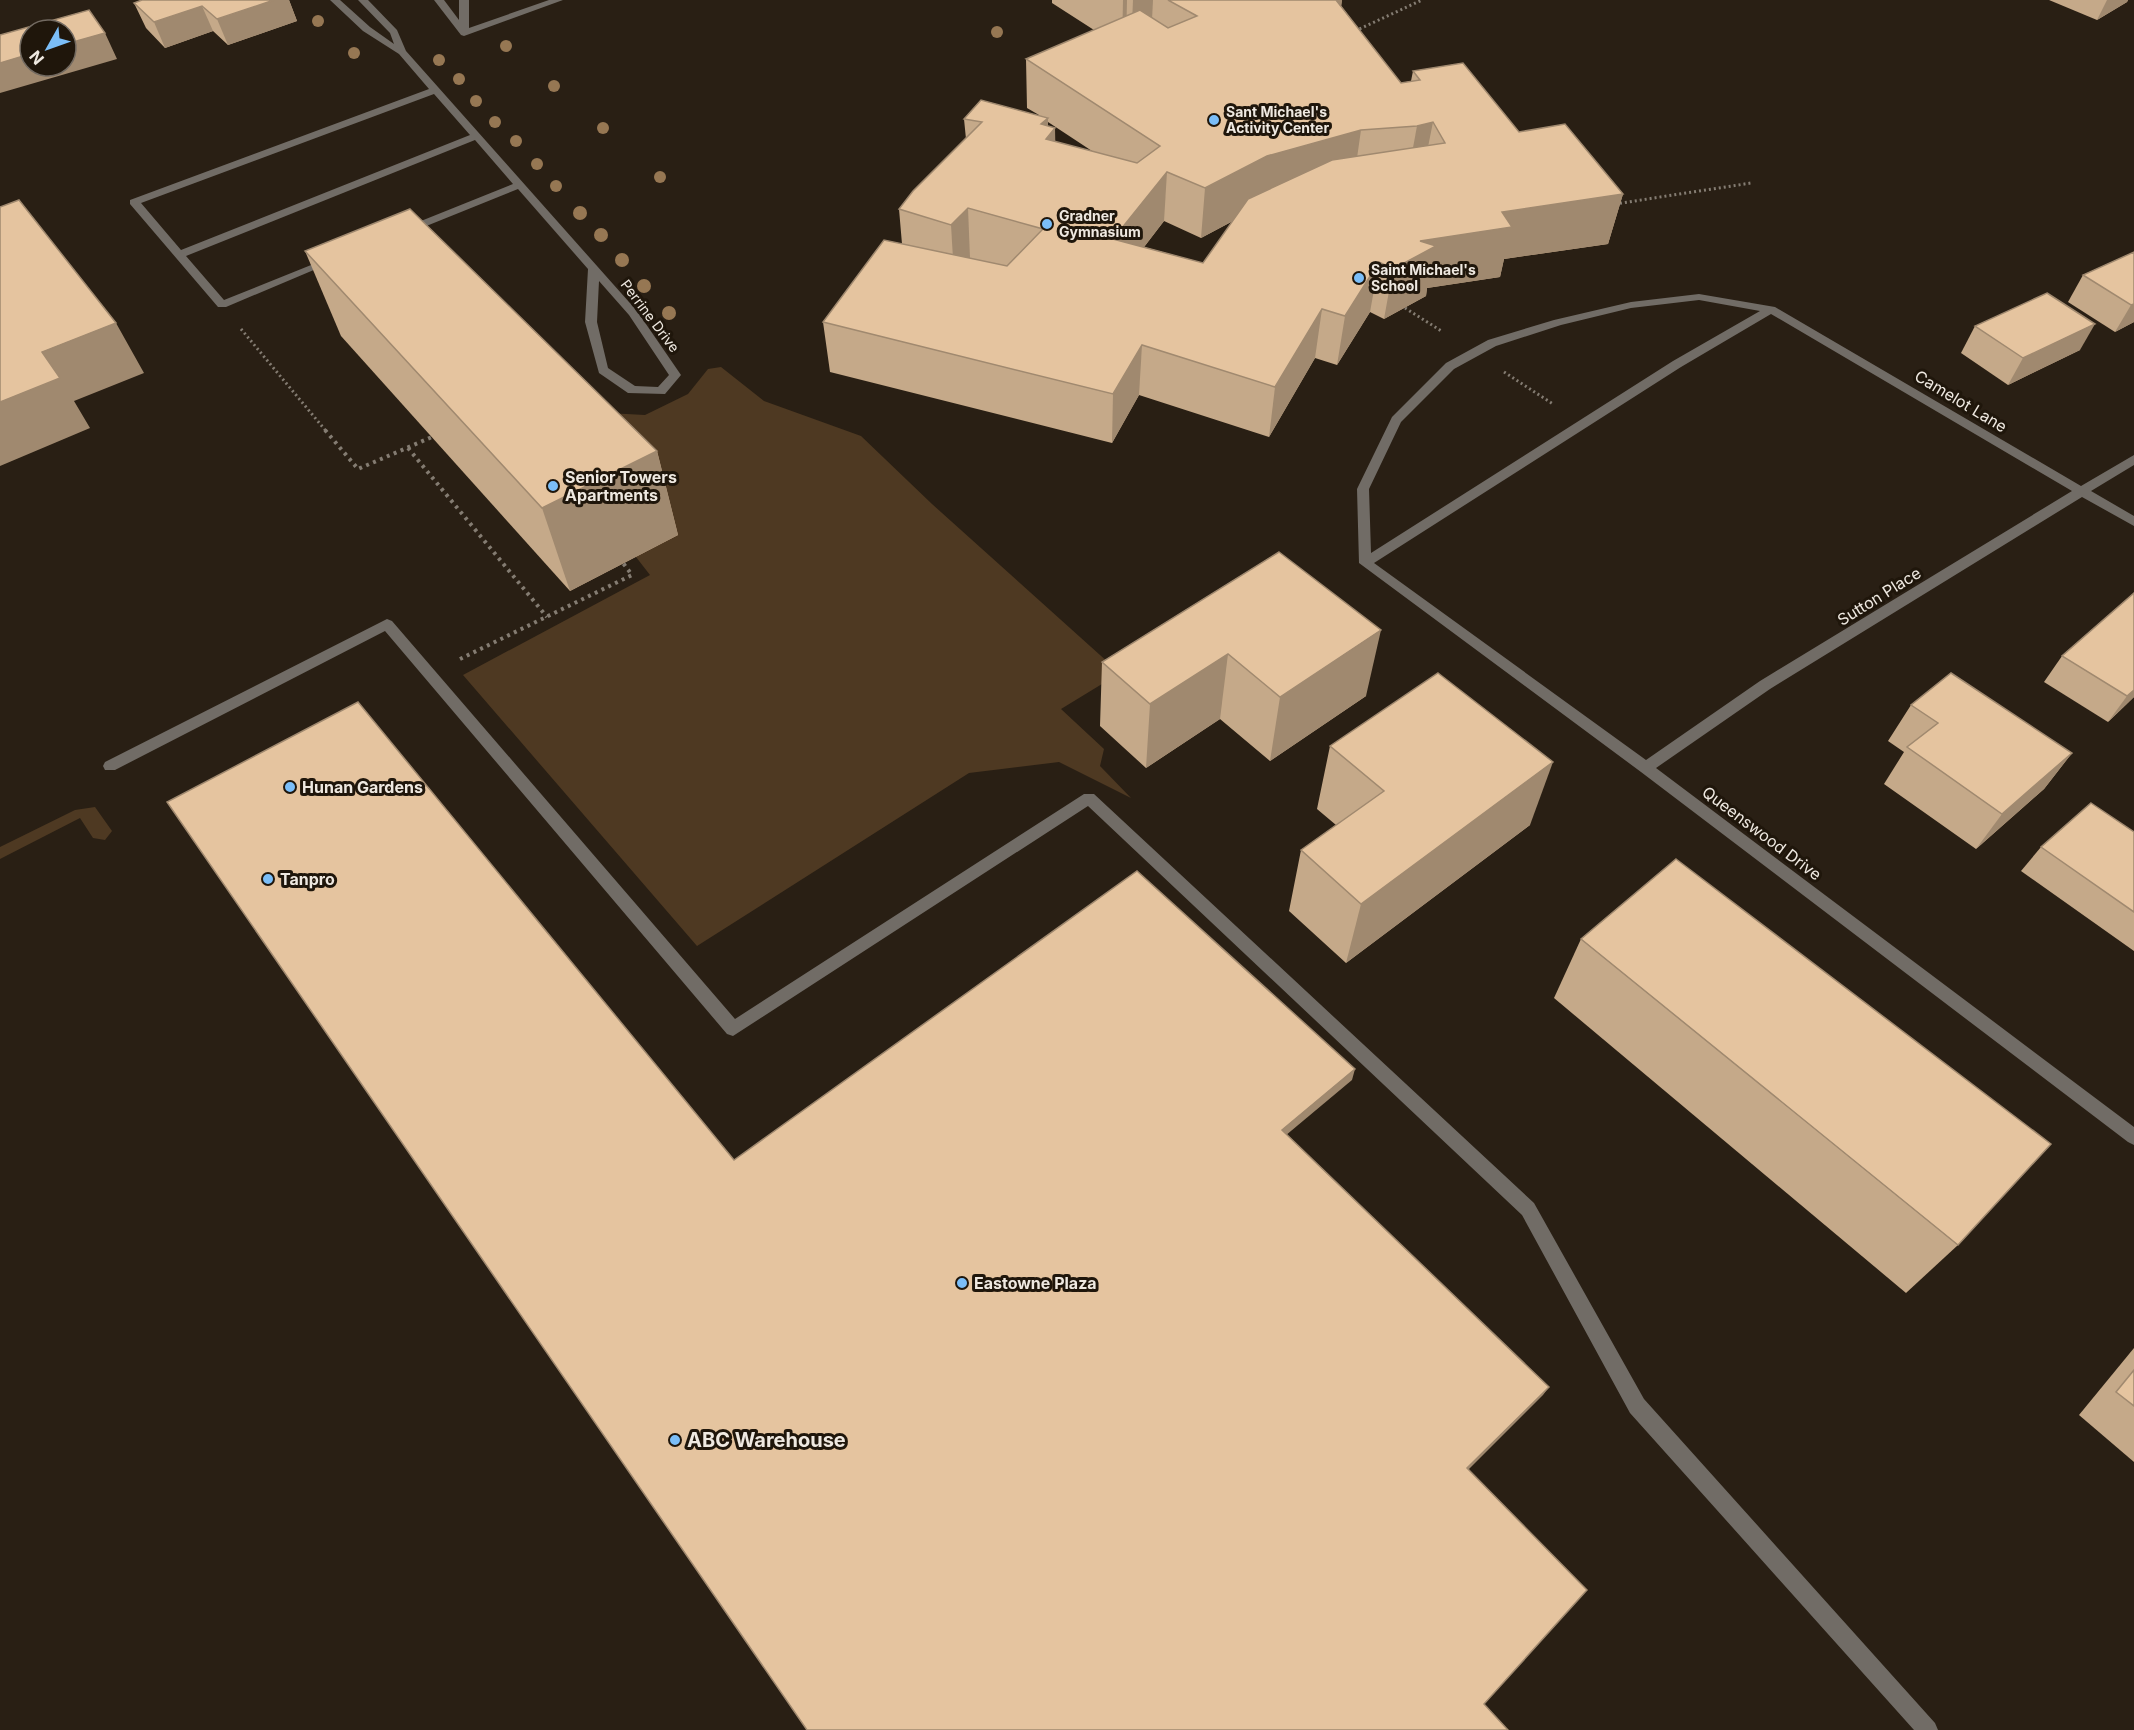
<svg xmlns="http://www.w3.org/2000/svg" width="2134" height="1730" font-family="Inter,sans-serif">
	<rect width="100%" height="100%" fill="#291f14"/>
	<!-- green -->
	<g fill="#4e3922">
		<path d="M 721,367 L 764,401 L 861,436 L 932,504 L 1120,673 L 1061,709 L 1104,749 L 1100,766 L 1131,798 L 1059,762 L 969,773 L 697,946 L 463,675 L 650,575 L 636,557 L 589,412 L 645,415 L 688,394 L 708,369 Z"/>
		<path d="M 95,807 L 112,831 L 105,840 L 93,838 L 80,818 L 0,859 L 0,847 L 75,810 Z"/>
	</g>
	<g fill="none" stroke-linecap="round" stroke-linejoin="round">
		<!-- path-far1 -->
		<g stroke="#847c72" stroke-width="3" stroke-dasharray="2 3" stroke-linecap="butt">
			<path d="M 1355,31 L 1422,0"/>
			<path d="M 1615,204 L 1751,183"/>
			<path d="M 1405,308 L 1443,332"/>
			<path d="M 241,329 L 326,431"/>
			<path d="M 1504,372 L 1553,404"/>
		</g>
		<!-- path -->
		<g stroke="#847c72" stroke-width="4" stroke-dasharray="3 4.5" stroke-linecap="butt">
			<path d="M 325,430 L 358,469 L 432,437"/>
			<path d="M 408,448 L 547,617"/>
			<path d="M 460,659 L 632,575 L 623,563"/>
		</g>
		<!-- minor -->
		<g fill="#716c66" fill-rule="evenodd">
			<path d="M 330,0 L 340,0 L 370,27 L 394,44 L 390,33 L 358,0 L 368,0 L 397,30 L 406,51 L 637,311 L 681,375 L 665,394 L 628,393 L 599,373 L 585,322 L 588,269 L 518,189 L 409,233 L 401,233 L 401,229 L 513,184 L 475,140 L 186,256 L 224,300 L 326,259 L 334,259 L 335,261 L 226,307 L 218,307 L 130,204 L 130,200 L 429,89 L 399,54 L 363,31 ZM 434,94 L 470,135 L 181,250 L 141,203 ZM 599,281 L 629,315 L 669,375 L 658,387 L 635,386 L 608,368 L 597,322 Z"/>
			<path d="M 434,0 L 444,0 L 459,20 L 459,0 L 469,0 L 469,28 L 549,0 L 563,0 L 464,36 L 461,35 Z"/>
			<path d="M 1699,294 L 1775,307 L 2081,486 L 2134,455 L 2134,465 L 2091,491 L 2134,516 L 2134,526 L 2082,497 L 1770,689 L 1656,768 L 2134,1127 L 2134,1145 L 2128,1142 L 1641,772 L 1359,563 L 1357,489 L 1392,417 L 1446,363 L 1488,340 L 1554,320 L 1631,302 ZM 1699,300 L 1760,311 L 1673,361 L 1371,553 L 1369,489 L 1401,422 L 1454,369 L 1496,346 L 1561,325 L 1631,308 ZM 1771,314 L 2072,491 L 1760,681 L 1646,760 L 1374,563 L 1681,367 Z"/>
			<path d="M 387,619 L 392,621 L 735,1019 L 1084,794 L 1094,794 L 1534,1203 L 1644,1399 L 1935,1723 L 1938,1730 L 1914,1730 L 1630,1413 L 1522,1215 L 1088,806 L 733,1036 L 727,1034 L 385,631 L 115,770 L 105,770 L 103,766 L 105,762 Z"/>
		</g>
	</g>
	<!-- trees -->
	<g fill="#967753">
		<circle cx="318" cy="21" r="6"/>
		<circle cx="997" cy="32" r="6"/>
		<circle cx="506" cy="46" r="6"/>
		<circle cx="354" cy="53" r="6"/>
		<circle cx="439" cy="60" r="6"/>
		<circle cx="459" cy="79" r="6"/>
		<circle cx="554" cy="86" r="6"/>
		<circle cx="476" cy="101" r="6"/>
		<circle cx="495" cy="122" r="6"/>
		<circle cx="603" cy="128" r="6"/>
		<circle cx="516" cy="141" r="6"/>
		<circle cx="537" cy="164" r="6"/>
		<circle cx="660" cy="177" r="6"/>
		<circle cx="556" cy="186" r="6"/>
		<circle cx="580" cy="213" r="7"/>
		<circle cx="601" cy="235" r="7"/>
		<circle cx="622" cy="260" r="7"/>
		<circle cx="644" cy="286" r="7"/>
		<circle cx="669" cy="313" r="7"/>
	</g>
	<!-- wall -->
	<g fill="#c5a989" fill-rule="evenodd">
		<path d="M 142,0 L 289,0 L 297,21 L 228,45 L 213,31 L 165,48 L 146,28 L 134,3 Z"/>
		<path d="M 1052,0 L 1342,0 L 1341,6 L 1401,83 L 1411,81 L 1413,71 L 1623,194 L 1608,244 L 1504,259 L 1500,277 L 1427,288 L 1426,296 L 1384,319 L 1370,312 L 1337,365 L 1315,358 L 1269,437 L 1139,395 L 1112,443 L 830,372 L 823,322 L 902,244 L 899,209 L 966,139 L 964,119 L 1039,115 L 1027,108 L 1026,59 L 1094,30 L 1052,3 ZM 1048,122 L 1092,151 L 1055,142 L 1055,128 L 1048,126 ZM 1164,221 L 1201,238 L 1233,221 L 1203,263 L 1144,247 Z"/>
		<path d="M 2049,0 L 2128,0 L 2127,2 L 2097,20 Z"/>
		<path d="M 305,251 L 657,451 L 678,535 L 570,591 L 341,336 Z"/>
		<path d="M 2134,252 L 2134,322 L 2115,332 L 2068,302 L 2083,275 Z"/>
		<path d="M 1975,326 L 2080,350 L 2008,385 L 1961,353 Z"/>
		<path d="M 1279,552 L 1366,696 L 1270,761 L 1220,719 L 1146,768 L 1100,726 L 1102,662 Z"/>
		<path d="M 2134,593 L 2134,697 L 2108,722 L 2044,682 L 2062,656 Z"/>
		<path d="M 1911,705 L 2072,753 L 2044,789 L 1976,849 L 1884,784 L 1904,752 L 1888,741 Z"/>
		<path d="M 1330,746 L 1530,825 L 1346,963 L 1289,911 L 1301,850 L 1336,825 L 1317,809 Z"/>
		<path d="M 2134,832 L 2134,951 L 2021,871 L 2041,847 Z"/>
		<path d="M 1581,939 L 1958,1245 L 1906,1293 L 1554,998 Z"/>
		<path d="M 2134,1348 L 2134,1462 L 2079,1415 Z"/>
	</g>
	<!-- shaded-wall -->
	<g fill="#a0896f">
		<path d="M 274,0 L 289,0 L 297,21 L 228,45 L 217,19 Z"/>
		<path d="M 1123,0 L 1127,0 L 1126,45 L 1122,47 Z"/>
		<path d="M 1133,0 L 1153,0 L 1151,40 L 1131,49 Z"/>
		<path d="M 1330,0 L 1342,0 L 1337,39 Z"/>
		<path d="M 2107,0 L 2128,0 L 2127,2 L 2097,20 Z"/>
		<path d="M 202,6 L 213,31 L 165,48 L 154,22 Z"/>
		<path d="M 105,33 L 117,59 L 0,93 L 0,63 L 30,54 L 30,66 L 66,66 L 66,44 Z"/>
		<path d="M 1048,118 L 1048,137 L 1055,128 L 1056,177 L 1041,124 Z"/>
		<path d="M 1433,122 L 1423,172 L 1408,175 L 1417,126 Z"/>
		<path d="M 1361,130 L 1354,179 L 1261,206 L 1201,238 L 1205,188 L 1267,156 Z"/>
		<path d="M 1167,172 L 1164,221 L 1112,289 L 1113,239 Z"/>
		<path d="M 1623,194 L 1608,244 L 1504,259 L 1500,277 L 1427,288 L 1426,296 L 1384,319 L 1393,269 L 1420,241 L 1502,212 Z"/>
		<path d="M 968,208 L 970,258 L 954,275 L 951,225 Z"/>
		<path d="M 1379,262 L 1370,312 L 1337,365 L 1345,316 Z"/>
		<path d="M 2134,304 L 2134,322 L 2115,332 L 2131,305 Z"/>
		<path d="M 1322,309 L 1315,358 L 1269,437 L 1275,387 Z"/>
		<path d="M 116,323 L 144,373 L 74,401 L 90,428 L 0,466 L 0,402 L 42,352 Z"/>
		<path d="M 2095,324 L 2080,350 L 2008,385 L 2023,358 Z"/>
		<path d="M 1142,345 L 1139,395 L 1112,443 L 1113,394 Z"/>
		<path d="M 657,451 L 678,535 L 570,591 L 542,508 Z"/>
		<path d="M 1381,630 L 1366,696 L 1270,761 L 1280,697 Z"/>
		<path d="M 1228,654 L 1220,719 L 1146,768 L 1150,704 Z"/>
		<path d="M 2134,690 L 2134,697 L 2108,722 L 2127,696 Z"/>
		<path d="M 2072,753 L 2044,789 L 1976,849 L 2002,814 Z"/>
		<path d="M 1553,762 L 1530,825 L 1346,963 L 1361,904 Z"/>
		<path d="M 1355,1069 L 1352,1080 L 1279,1141 L 1282,1130 Z"/>
		<path d="M 1549,1387 L 1543,1395 L 1462,1476 L 1467,1468 Z"/>
	</g>
	<!-- building -->
	<g fill="#e5c49f" stroke="#a0896f" stroke-width="1.5" fill-rule="evenodd">
		<path d="M 142,0 L 274,0 L 217,19 L 202,6 L 154,22 L 134,3 Z"/>
		<path d="M 1168,0 L 1336,0 L 1401,83 L 1420,80 L 1413,71 L 1463,63 L 1519,132 L 1565,124 L 1623,194 L 1502,212 L 1512,227 L 1420,241 L 1436,246 L 1393,269 L 1379,262 L 1345,316 L 1322,309 L 1275,387 L 1142,345 L 1113,394 L 823,322 L 884,240 L 1007,266 L 1043,229 L 968,208 L 951,225 L 899,209 L 913,191 L 982,122 L 964,119 L 981,100 L 1048,118 L 1041,124 L 1055,128 L 1046,139 L 1137,163 L 1160,146 L 1026,59 L 1140,10 L 1168,28 L 1197,16 ZM 1433,122 L 1445,143 L 1332,160 L 1248,199 L 1203,263 L 1113,239 L 1167,172 L 1205,188 L 1267,156 L 1361,130 L 1417,126 Z"/>
		<path d="M 89,10 L 105,33 L 66,44 L 66,30 L 30,30 L 30,54 L 0,63 L 0,35 Z"/>
		<path d="M 19,200 L 116,323 L 42,352 L 60,378 L 0,402 L 0,207 Z"/>
		<path d="M 410,209 L 657,451 L 542,508 L 305,251 Z"/>
		<path d="M 2134,252 L 2134,304 L 2131,305 L 2083,275 Z"/>
		<path d="M 2047,293 L 2095,324 L 2023,358 L 1975,326 Z"/>
		<path d="M 1279,552 L 1381,630 L 1280,697 L 1228,654 L 1150,704 L 1102,662 Z"/>
		<path d="M 2134,593 L 2134,690 L 2127,696 L 2062,656 Z"/>
		<path d="M 1438,673 L 1553,762 L 1361,904 L 1301,850 L 1384,791 L 1330,746 Z"/>
		<path d="M 1951,673 L 2072,753 L 2002,814 L 1907,747 L 1938,723 L 1911,705 Z"/>
		<path d="M 358,702 L 734,1160 L 1137,871 L 1355,1069 L 1282,1130 L 1549,1387 L 1467,1468 L 1587,1590 L 1484,1704 L 1508,1730 L 807,1730 L 167,802 Z"/>
		<path d="M 2091,803 L 2134,832 L 2134,912 L 2041,847 Z"/>
		<path d="M 1676,859 L 2051,1144 L 1958,1245 L 1581,939 Z"/>
		<path d="M 2134,1370 L 2134,1406 L 2116,1392 Z"/>
	</g>
	<!-- markers -->
	<g fill="#7bbef8" stroke="#1f160b" stroke-width="2">
		<circle cx="1214" cy="120" r="6"/>
		<circle cx="1047" cy="224" r="6"/>
		<circle cx="1359" cy="278" r="6"/>
		<circle cx="553" cy="486" r="6"/>
		<circle cx="290" cy="787" r="6"/>
		<circle cx="268" cy="879" r="6"/>
		<circle cx="962" cy="1283" r="6"/>
		<circle cx="675" cy="1440" r="6"/>
	</g>
	<g text-anchor="middle" stroke-width="6" stroke-linejoin="round" paint-order="stroke">
		<!-- far-poi labels -->
		<g font-size="14" font-weight="bold" fill="#efe9e1" stroke="#1f160b" text-anchor="start">
			<text x="1226" y="117">Sant Michael's<tspan x="1226" dy="16">Activity Center</tspan></text>
			<text x="1059" y="221">Gradner<tspan x="1059" dy="16">Gymnasium</tspan></text>
			<text x="1371" y="275">Saint Michael's<tspan x="1371" dy="16">School</tspan></text>
		</g>
		<!-- far-street labels -->
		<g font-size="14" fill="#efe9e1" stroke="#1f160b">
			<text transform="translate(650 316) rotate(53)" y="5">Perrine Drive</text>
		</g>
		<!-- street labels -->
		<g font-size="16" fill="#efe9e1" stroke="#1f160b">
			<text transform="translate(1961 401) rotate(31)" y="6">Camelot Lane</text>
			<text transform="translate(1879 596) rotate(-32)" y="6">Sutton Place</text>
			<text transform="translate(1762 833) rotate(37)" y="6">Queenswood Drive</text>
		</g>
		<!-- poi labels -->
		<g font-size="16" font-weight="bold" fill="#efe9e1" stroke="#1f160b" text-anchor="start">
			<text x="565" y="483">Senior Towers<tspan x="565" dy="18">Apartments</tspan></text>
			<text x="302" y="793">Hunan Gardens</text>
			<text x="280" y="885">Tanpro</text>
			<text x="974" y="1289">Eastowne Plaza</text>
		</g>
		<!-- near-poi labels -->
		<g font-size="20" font-weight="bold" fill="#efe9e1" stroke="#1f160b" text-anchor="start">
			<text x="687" y="1447">ABC Warehouse</text>
		</g>
	</g>
	<!-- north arrow -->
	<g transform="translate(48 48) rotate(230)"><circle r="28" fill="#1f160b" stroke="#726a61" stroke-width="1.5"/>
	<path d="M0-4.5L10 22L0 15L-10 22Z" fill="#7bbef8"/>
	<text y="-9" font-size="16" font-weight="bold" text-anchor="middle" fill="#efe9e1">N</text>
	</g>
</svg>
